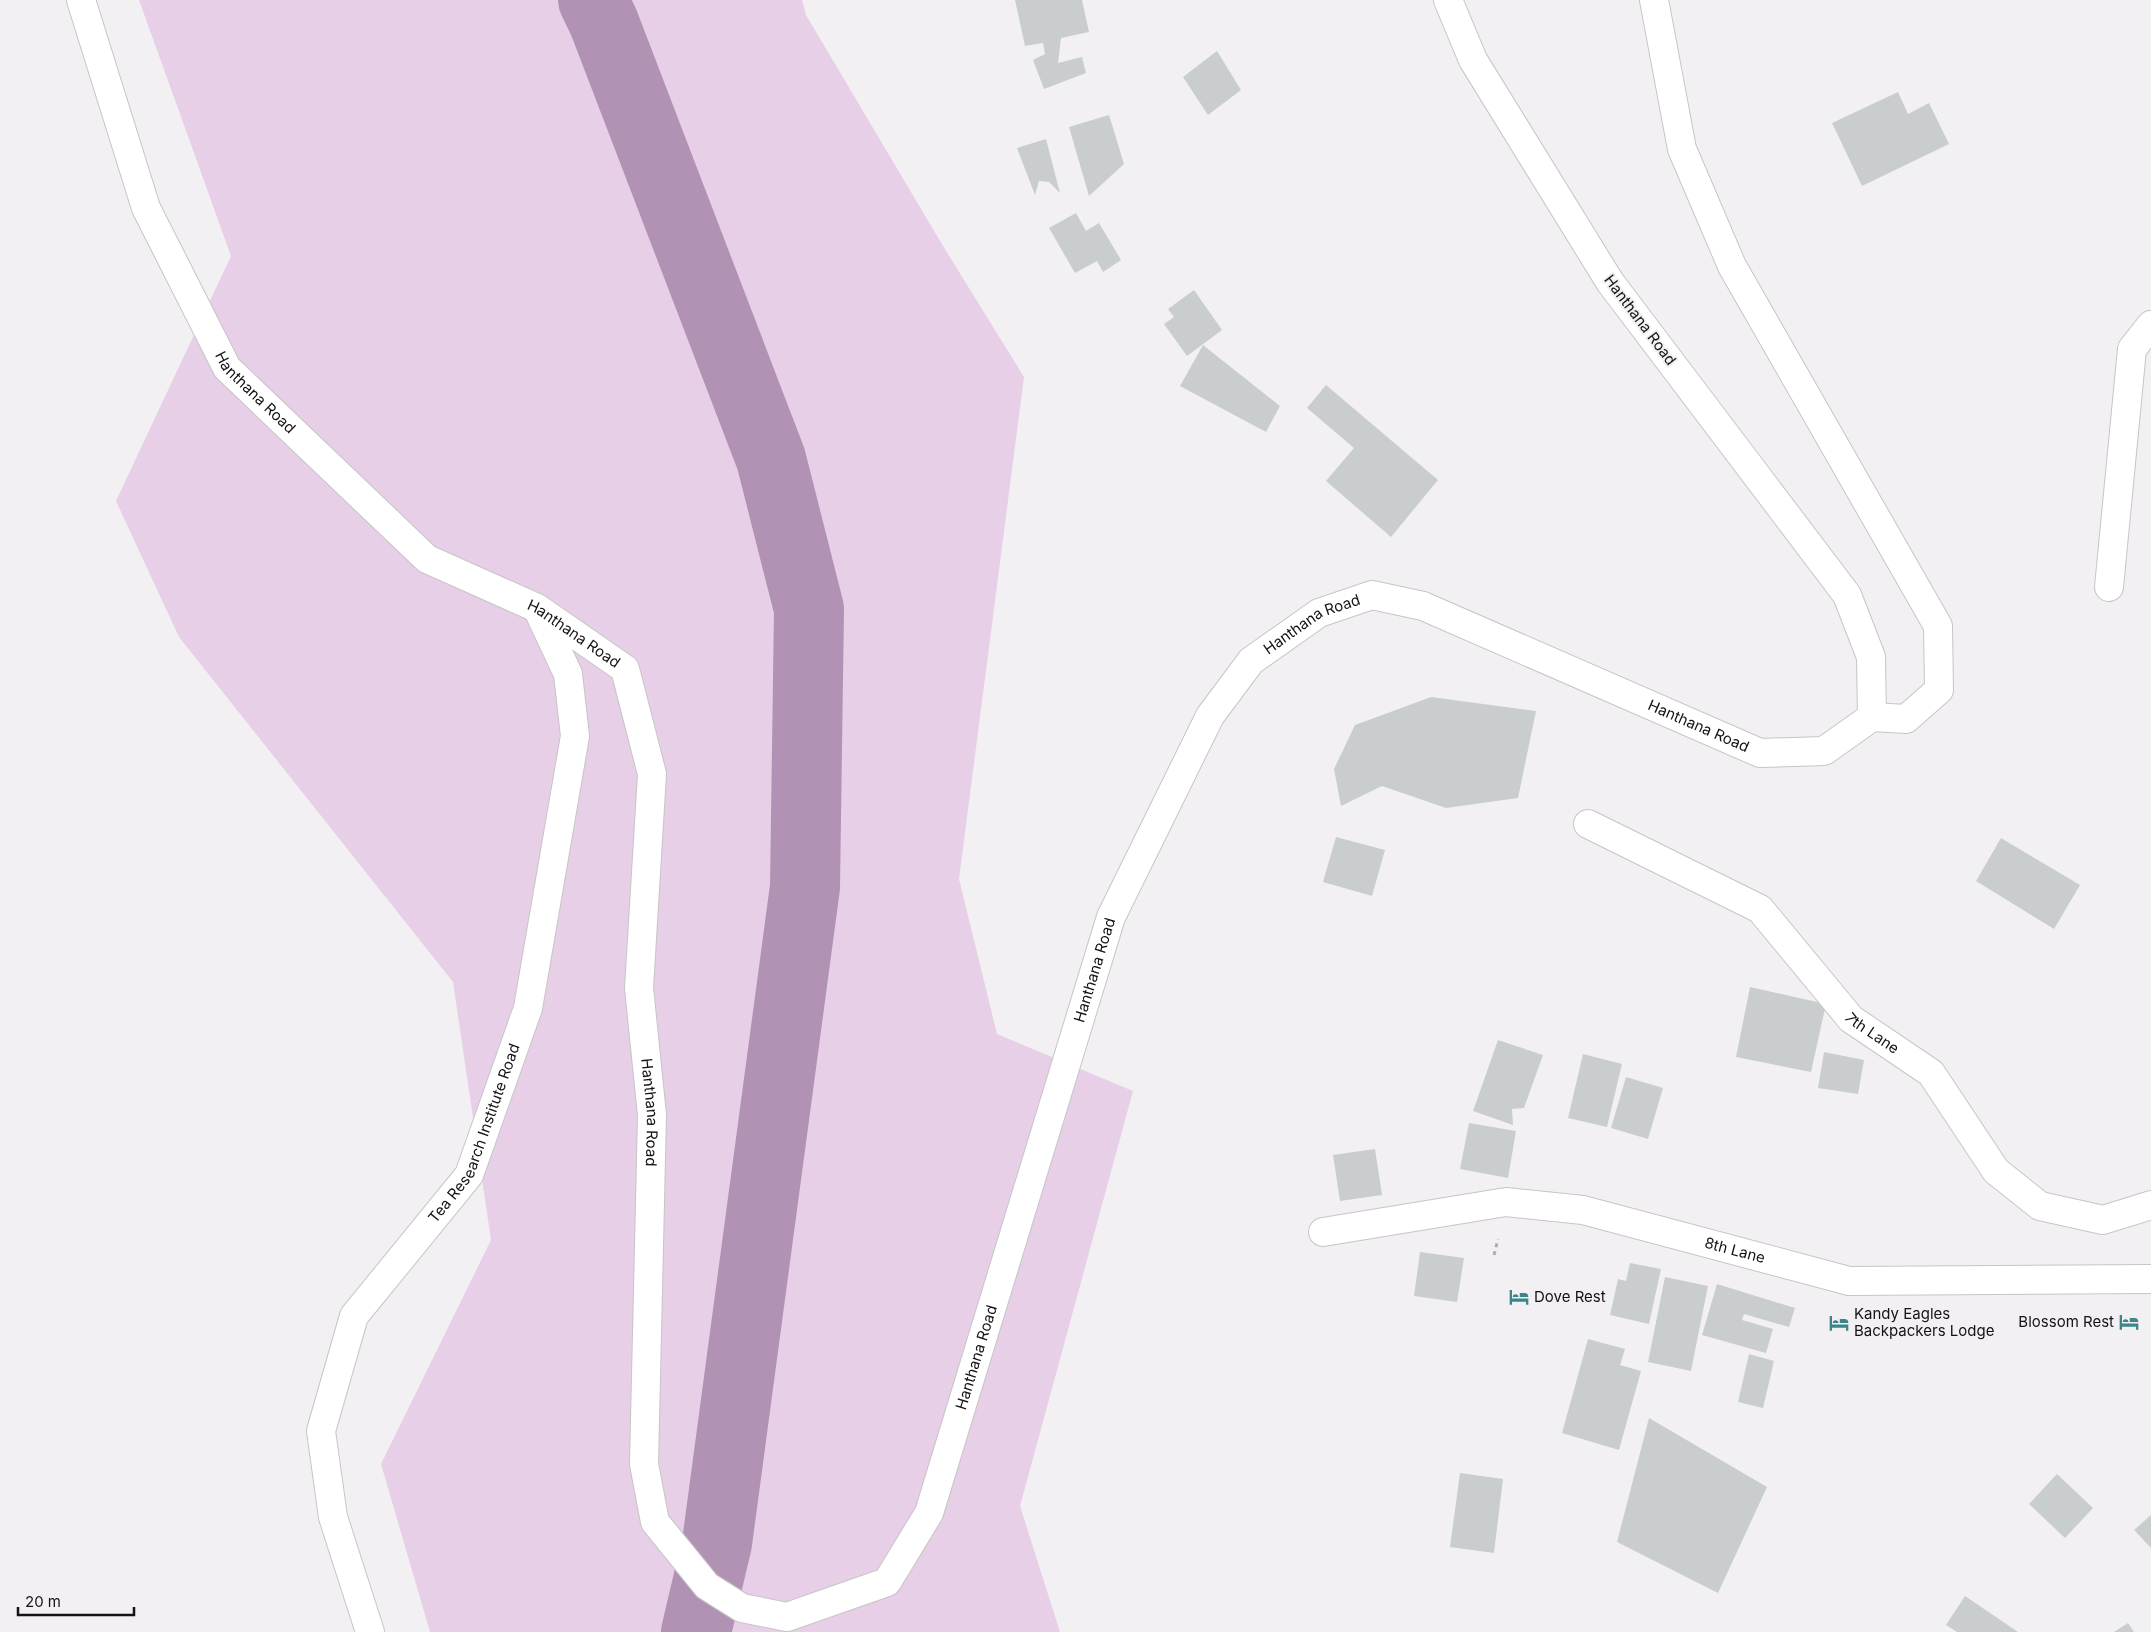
<svg xmlns="http://www.w3.org/2000/svg" width="2151" height="1632" font-family="Inter,sans-serif">
	<rect width="100%" height="100%" fill="#f3f0f3"/>
	<!-- green -->
	<path fill="#e6cfe7" d="M 139,0 L 802,0 L 806,15 L 943,246 L 1024,377 L 959,879 L 997,1034 L 1133,1091 L 1020,1506 L 1060,1632 L 430,1632 L 381,1464 L 491,1240 L 453,982 L 179,637 L 116,501 L 231,256 Z"/>
	<g fill="none" stroke-linecap="round" stroke-linejoin="round">
		<!-- river -->
		<path stroke="#b292b4" stroke-width="70" d="M 593,0 L 604,23 L 771,459 L 809,609 L 805,887 L 717,1543 L 696,1632"/>
	</g>
	<!-- building -->
	<g fill="#c9cdcd">
		<path d="M 1015,0 L 1082,0 L 1089,32 L 1061,38 L 1058,63 L 1082,57 L 1086,73 L 1044,89 L 1033,60 L 1045,54 L 1043,43 L 1025,46 Z"/>
		<path d="M 1217,51 L 1241,90 L 1208,115 L 1183,77 Z"/>
		<path d="M 1898,92 L 1908,114 L 1929,103 L 1949,144 L 1862,186 L 1832,123 Z"/>
		<path d="M 1109,115 L 1124,164 L 1089,196 L 1069,127 Z"/>
		<path d="M 1046,139 L 1060,193 L 1049,182 L 1039,181 L 1035,195 L 1017,148 Z"/>
		<path d="M 1076,213 L 1086,231 L 1099,223 L 1121,260 L 1103,272 L 1097,261 L 1075,273 L 1049,228 Z"/>
		<path d="M 1194,290 L 1222,330 L 1187,356 L 1164,324 L 1174,317 L 1168,309 Z"/>
		<path d="M 1203,345 L 1280,406 L 1266,432 L 1180,386 Z"/>
		<path d="M 1326,385 L 1438,480 L 1391,537 L 1326,481 L 1354,448 L 1307,408 Z"/>
		<path d="M 1431,697 L 1536,711 L 1518,798 L 1446,808 L 1382,786 L 1341,806 L 1334,769 L 1355,725 Z"/>
		<path d="M 1336,837 L 1385,850 L 1372,896 L 1323,882 Z"/>
		<path d="M 2001,838 L 2080,885 L 2054,929 L 1976,881 Z"/>
		<path d="M 1750,987 L 1826,1004 L 1811,1072 L 1736,1057 Z"/>
		<path d="M 1498,1040 L 1543,1055 L 1524,1108 L 1512,1109 L 1513,1125 L 1473,1111 Z"/>
		<path d="M 1824,1052 L 1864,1060 L 1858,1094 L 1818,1088 Z"/>
		<path d="M 1583,1054 L 1622,1064 L 1607,1127 L 1568,1118 Z"/>
		<path d="M 1626,1077 L 1663,1088 L 1648,1139 L 1611,1128 Z"/>
		<path d="M 1469,1123 L 1516,1131 L 1508,1178 L 1460,1169 Z"/>
		<path d="M 1375,1149 L 1382,1195 L 1340,1201 L 1333,1155 Z"/>
		<path d="M 1420,1252 L 1464,1258 L 1457,1302 L 1414,1296 Z"/>
		<path d="M 1630,1263 L 1661,1269 L 1649,1324 L 1610,1315 L 1618,1279 L 1626,1281 Z"/>
		<path d="M 1665,1277 L 1708,1286 L 1691,1371 L 1648,1362 Z"/>
		<path d="M 1717,1284 L 1795,1308 L 1789,1327 L 1744,1314 L 1742,1320 L 1773,1329 L 1766,1353 L 1702,1335 Z"/>
		<path d="M 1588,1339 L 1625,1349 L 1620,1365 L 1641,1371 L 1619,1450 L 1562,1433 Z"/>
		<path d="M 1749,1354 L 1774,1361 L 1763,1408 L 1738,1402 Z"/>
		<path d="M 1649,1418 L 1767,1487 L 1718,1593 L 1617,1542 Z"/>
		<path d="M 1460,1473 L 1503,1479 L 1494,1553 L 1450,1547 Z"/>
		<path d="M 2057,1474 L 2093,1508 L 2065,1538 L 2029,1504 Z"/>
		<path d="M 2151,1515 L 2151,1548 L 2134,1530 Z"/>
		<path d="M 1965,1596 L 2018,1632 L 1957,1632 L 1946,1625 Z"/>
		<path d="M 2128,1623 L 2134,1632 L 2114,1632 Z"/>
	</g>
	<g fill="none" stroke-linecap="round" stroke-linejoin="round">
		<defs>
			<g id="minor">
				<path id="s1" d="M 81,0 L 146,208 L 227,368 L 427,559 L 537,608 L 625,669 L 652,774 L 639,988 L 652,1115 L 644,1464 L 655,1522 L 707,1586 L 742,1608 L 787,1617 L 887,1582 L 929,1513 L 1111,917 L 1210,716 L 1251,661 L 1319,613 L 1372,595 L 1423,606 L 1760,753 L 1824,751 L 1872,717 L 1871,657 L 1847,595 L 1610,282 L 1473,60 L 1448,0"/>
				<path d="M 1654,0 L 1682,149 L 1732,266 L 1938,626 L 1939,690 L 1906,719 L 1872,717"/>
				<path d="M 2109,587 L 2132,349 L 2151,325"/>
				<path id="s2" d="M 1588,824 L 1760,909 L 1851,1019 L 1931,1073 L 1996,1171 L 2040,1206 L 2103,1220 L 2151,1205"/>
				<path id="s3" d="M 1323,1232 L 1506,1202 L 1583,1210 L 1849,1281 L 2151,1279"/>
				<path id="s4" d="M 370,1632 L 333,1517 L 321,1431 L 354,1316 L 469,1175 L 528,1008 L 575,736 L 568,674 L 538,610"/>
			</g>
		</defs>
		<!-- minor casing -->
		<use href="#minor" stroke="#c7c5c7" stroke-width="30"/>
		<!-- path -->
		<path stroke="#afadaf" stroke-width="3" stroke-dasharray="4 4" stroke-linecap="butt" d="M 1494,1255 L 1498,1239"/>
		<!-- minor -->
		<use href="#minor" stroke="#fff" stroke-width="28"/>
	</g>
	<!-- icons -->
	<defs>
		<symbol id="hotel-bare" viewBox="-9 -9 18 18"><path d="M-6-4.5h1.5V1H6V5H4.5V3h-9V5H-6ZM-4 0a1.8 1.8 0 1 1 3.6 0ZM.5 0V-2.5h3Q6-2.5 6 0Z" fill="#3d8587" stroke="#f3f0f3" stroke-width="2.5" paint-order="stroke"/></symbol>
	</defs>
	<g fill-rule="evenodd">
		<use href="#hotel-bare" x="1505" y="1283" width="28" height="28"/>
		<use href="#hotel-bare" x="2115" y="1308" width="28" height="28"/>
		<use href="#hotel-bare" x="1825" y="1309" width="28" height="28"/>
	</g>
	<g text-anchor="middle" stroke-width="4" stroke-linejoin="round" paint-order="stroke">
		<!-- street labels -->
		<g font-size="15" fill="#141314" stroke="#f3f0f3">
			<text transform="translate(1640 320) rotate(53)" y="5">Hanthana Road</text>
			<text dy="5" stroke="none"><textPath href="#s1" startOffset="434">Hanthana Road</textPath></text>
			<text dy="5" stroke="none"><textPath href="#s1" startOffset="3104">Hanthana Road</textPath></text>
			<text dy="5" stroke="none"><textPath href="#s1" startOffset="839">Hanthana Road</textPath></text>
			<text dy="5" stroke="none"><textPath href="#s1" startOffset="3524">Hanthana Road</textPath></text>
			<text dy="5" stroke="none"><textPath href="#s1" startOffset="2684">Hanthana Road</textPath></text>
			<text dy="5" stroke="none"><textPath href="#s2" startOffset="360">7th Lane</textPath></text>
			<text dy="5" stroke="none"><textPath href="#s1" startOffset="1349">Hanthana Road</textPath></text>
			<text dy="5" stroke="none"><textPath href="#s4" startOffset="549">Tea Research Institute Road</textPath></text>
			<text dy="5" stroke="none"><textPath href="#s3" startOffset="420">8th Lane</textPath></text>
			<text dy="5" stroke="none"><textPath href="#s1" startOffset="2279">Hanthana Road</textPath></text>
		</g>
		<!-- poi labels -->
		<g font-size="15" fill="#141314" stroke="#f3f0f3" text-anchor="start">
			<text x="1534" y="1302">Dove Rest</text>
			<text x="1854" y="1319">Kandy Eagles<tspan x="1854" dy="17">Backpackers Lodge</tspan></text>
			<text x="2114" y="1327" text-anchor="end">Blossom Rest</text>
		</g>
	</g>
	<!-- scale -->
	<path d="M18 1607v8h116v-8" fill="none" stroke="#141314" stroke-width="2.5"/>
	<text x="25" y="1607" font-size="15" fill="#141314" stroke="#f3f0f3" stroke-width="4" paint-order="stroke">20 m</text>
</svg>
